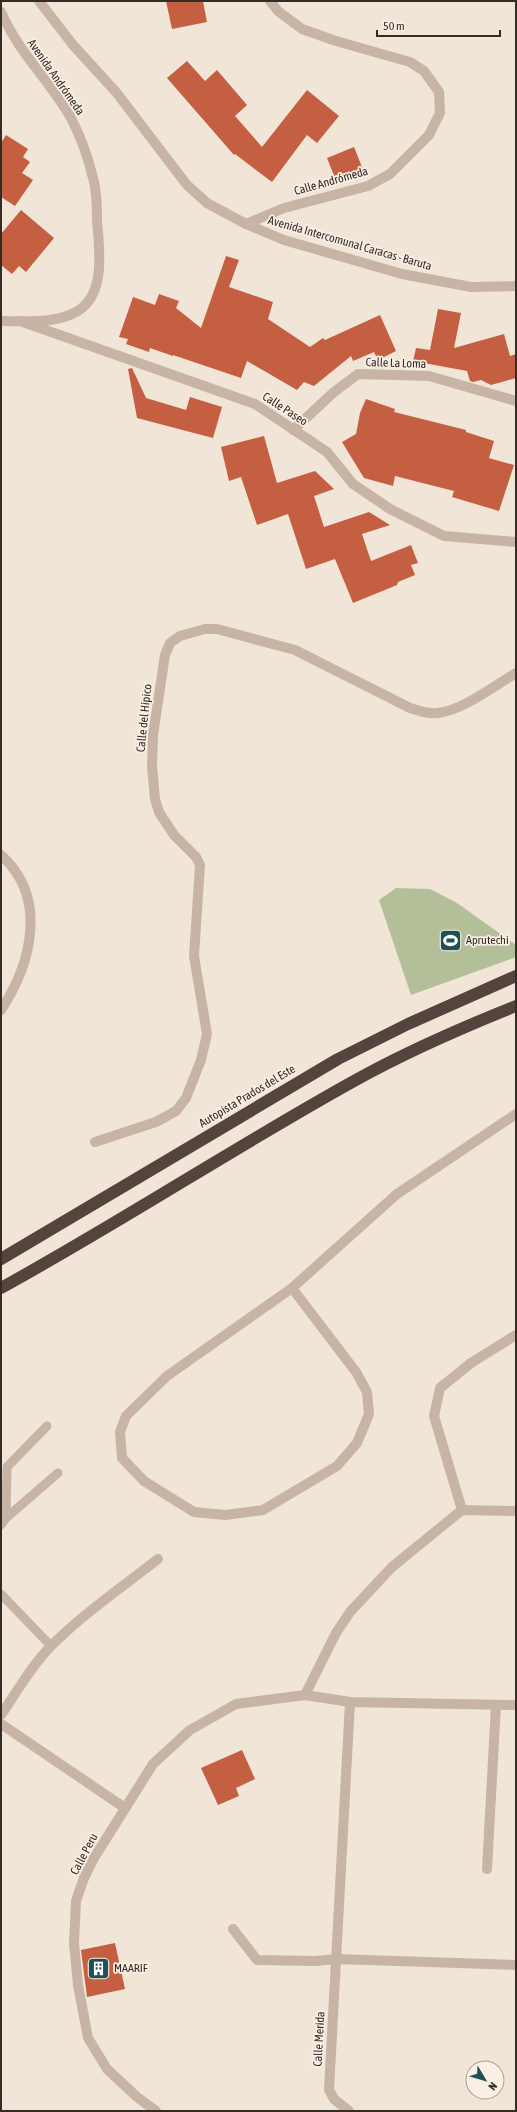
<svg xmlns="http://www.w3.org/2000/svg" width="517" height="2112" font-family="'Asap Condensed',sans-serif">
	<rect width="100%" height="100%" fill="#f1e5d8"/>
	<!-- green -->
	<path fill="#b3bf98" d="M 396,888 L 430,889 L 457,903 L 516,945 L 516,957 L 411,995 L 379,900 Z"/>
	<!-- building -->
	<g fill="#c55f41">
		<path d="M 166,1 L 203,1 L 207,22 L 172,29 Z"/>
		<path d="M 187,61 L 205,81 L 217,70 L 247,105 L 235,116 L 262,147 L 307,90 L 339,116 L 317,143 L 307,135 L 272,182 L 235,154 L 234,155 L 167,78 Z"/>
		<path d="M 6,135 L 28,149 L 23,157 L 30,162 L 22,173 L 33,180 L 15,206 L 1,197 L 1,143 Z"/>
		<path d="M 354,147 L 364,172 L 337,183 L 327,158 Z"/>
		<path d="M 21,210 L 54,238 L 26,272 L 19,266 L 12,274 L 1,265 L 1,234 Z"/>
		<path d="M 226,256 L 239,260 L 229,287 L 273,302 L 268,319 L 310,347 L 323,338 L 325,340 L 380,315 L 396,351 L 378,360 L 374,352 L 353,361 L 351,356 L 314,386 L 304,382 L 297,390 L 247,361 L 241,378 L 173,355 L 173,356 L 150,348 L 149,352 L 126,344 L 128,339 L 119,337 L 133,297 L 155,305 L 159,294 L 179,301 L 176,308 L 201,328 Z"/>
		<path d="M 438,309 L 461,313 L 454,348 L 504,334 L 510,356 L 516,354 L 516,378 L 491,385 L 481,380 L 473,382 L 470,381 L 467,371 L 413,361 L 416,348 L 430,350 Z"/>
		<path d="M 132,368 L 146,398 L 186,410 L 190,397 L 222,407 L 213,438 L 137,418 L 128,369 Z"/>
		<path d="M 366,399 L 395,409 L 394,412 L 466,430 L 466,432 L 494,441 L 489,458 L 514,465 L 499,511 L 452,497 L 454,491 L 395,476 L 393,486 L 364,478 L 342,442 L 356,434 L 360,413 Z"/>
		<path d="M 264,436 L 277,483 L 315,471 L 334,489 L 314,496 L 324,527 L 369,512 L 390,525 L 362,534 L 371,561 L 411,545 L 418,563 L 411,565 L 415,575 L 398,582 L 397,585 L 353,603 L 335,559 L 306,569 L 288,514 L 257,525 L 241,477 L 229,481 L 221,447 Z"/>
		<path d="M 242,1750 L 255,1779 L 236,1788 L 239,1796 L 218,1805 L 201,1768 Z"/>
		<path d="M 115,1943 L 125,1989 L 87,1997 L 81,1950 Z"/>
	</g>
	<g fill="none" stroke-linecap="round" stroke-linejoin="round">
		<!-- service -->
		<g stroke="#c8b4a4" stroke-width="9">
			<path d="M 6,1518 L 7,1467 L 47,1426"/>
			<path d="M 1,1525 L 6,1518 L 58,1473"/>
			<path d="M 1,1594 L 51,1646"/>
		</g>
		<!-- minor -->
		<g stroke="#c8b4a4" stroke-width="10">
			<path d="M 1,12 C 18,52 50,81 71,118 C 81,137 88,157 93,178 C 97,191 97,206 97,220 C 99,249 107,295 76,312 C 55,324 24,321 1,321"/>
			<path d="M 246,224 L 284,208 L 368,186 L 390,174 L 429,135 L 440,113 L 439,92 L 424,71 L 410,62 L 336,41 L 302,29 L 278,11 L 270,1"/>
			<path d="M 20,321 L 255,404 L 327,452 L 353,484 L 390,509 L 444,536 L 516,542"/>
			<path d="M 293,430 L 334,392 L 358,374 L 429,376 L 516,401"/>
			<path d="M 1,855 C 48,897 32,963 1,1010"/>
			<path d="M 95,1142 L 156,1122 L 176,1111 L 186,1098 L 201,1060 L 207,1034 L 194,956 L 200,865 L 196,857 L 174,835 L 159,812 L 155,799 L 152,766 L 153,735 L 165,655 L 170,643 L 180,636 L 205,629 L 217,629 L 295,650 L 410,708 C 419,711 428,714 438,713 C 463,710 494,686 516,673"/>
			<path d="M 292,1288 L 356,1372 L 367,1392 L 369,1414 L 357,1443 L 337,1466 L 263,1510 L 225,1515 L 194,1512 L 144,1481 L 122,1458 L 120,1432 L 126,1416 L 167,1376 L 292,1288 L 397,1194 L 516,1114"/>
			<path d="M 462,1510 L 434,1416 L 440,1388 L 471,1363 L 516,1335"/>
			<path d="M 305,1695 L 336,1633 L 350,1612 L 392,1567 L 462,1510 L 516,1511"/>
			<path d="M 1,1715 C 17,1692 31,1666 51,1646 C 83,1614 122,1587 158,1559"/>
			<path d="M 1,1724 L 125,1808"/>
			<path d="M 487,1869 L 496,1705"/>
			<path d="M 233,1929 L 257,1960 L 315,1961 L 337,1959 L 516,1965"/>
			<path d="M 156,2111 L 137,2097 L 107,2069 L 88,2038 L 78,1985 L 74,1943 L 76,1901 L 84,1878 L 94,1858 L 153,1764 L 190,1730 L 236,1704 L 305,1695 L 350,1702 L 516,1705"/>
			<path d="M 349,2111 L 334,2099 L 329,2090 L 350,1702"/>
		</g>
		<!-- tertiary -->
		<path stroke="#c8b4a4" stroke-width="10" d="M 39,1 L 73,45 L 116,92 L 187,185 L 207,203 L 246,224 L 284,240 L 402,274 L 471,287 L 516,286"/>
		<!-- motorway -->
		<g stroke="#55443d" stroke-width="12">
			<path d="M 1,1259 L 338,1059 L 408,1024 L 516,976"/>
			<path d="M 1,1288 C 121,1222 235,1147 354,1081 C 406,1052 461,1028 516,1006"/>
		</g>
	</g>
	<!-- icons -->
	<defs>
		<symbol id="stadium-square" viewBox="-11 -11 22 22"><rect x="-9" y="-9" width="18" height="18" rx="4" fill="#1c5255" stroke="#f9efe4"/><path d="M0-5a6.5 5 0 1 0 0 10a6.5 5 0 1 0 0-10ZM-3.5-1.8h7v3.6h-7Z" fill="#fff"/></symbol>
		<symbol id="building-square" viewBox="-11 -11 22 22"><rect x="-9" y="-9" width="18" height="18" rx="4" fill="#1c5255" stroke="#f9efe4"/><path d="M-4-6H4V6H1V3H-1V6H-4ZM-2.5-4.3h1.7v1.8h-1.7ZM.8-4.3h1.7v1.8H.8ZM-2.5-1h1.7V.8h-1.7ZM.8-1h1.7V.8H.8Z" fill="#fff"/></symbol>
	</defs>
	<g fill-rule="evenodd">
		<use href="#stadium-square" x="438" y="928" width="25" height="25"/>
		<use href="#building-square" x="86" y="1956" width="25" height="25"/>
	</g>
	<g text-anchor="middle" stroke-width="3.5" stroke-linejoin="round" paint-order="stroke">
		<!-- street labels -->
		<g font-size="12" fill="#342a26" stroke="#f9efe4">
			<text transform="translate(56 77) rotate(55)" y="4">Avenida Andrómeda</text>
			<text transform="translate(331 181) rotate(-16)" y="4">Calle Andrómeda</text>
			<text transform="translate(350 243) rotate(16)" y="4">Avenida Intercomunal Caracas - Baruta</text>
			<text transform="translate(396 363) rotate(2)" y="4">Calle La Loma</text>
			<text transform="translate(285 409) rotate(33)" y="4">Calle Paseo</text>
			<text transform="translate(144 718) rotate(-84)" y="4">Calle del Hípico</text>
			<text transform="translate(247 1096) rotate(-31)" y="4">Autopista Prados del Este</text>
			<text transform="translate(84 1854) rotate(-62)" y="4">Calle Peru</text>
			<text transform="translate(319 2039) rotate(-87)" y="4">Calle Merida</text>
		</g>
		<!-- poi labels -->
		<g font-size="12" fill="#342a26" stroke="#f9efe4" text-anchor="start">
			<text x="466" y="944">Aprutechi</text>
			<text x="114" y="1972">MAARIF</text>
		</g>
	</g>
	<!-- border -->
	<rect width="517" height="2112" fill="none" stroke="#342a26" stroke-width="4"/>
	<!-- north arrow -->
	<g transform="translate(485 2080) rotate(128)"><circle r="19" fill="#f9efe4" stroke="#aaa098"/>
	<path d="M0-3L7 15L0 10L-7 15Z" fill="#1c5255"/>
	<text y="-6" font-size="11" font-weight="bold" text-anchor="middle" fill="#342a26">N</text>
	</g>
	<!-- scale -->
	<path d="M377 30v6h123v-6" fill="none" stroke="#342a26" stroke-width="2"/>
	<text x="383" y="30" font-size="12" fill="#342a26" stroke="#f9efe4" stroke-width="3" paint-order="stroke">50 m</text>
</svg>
